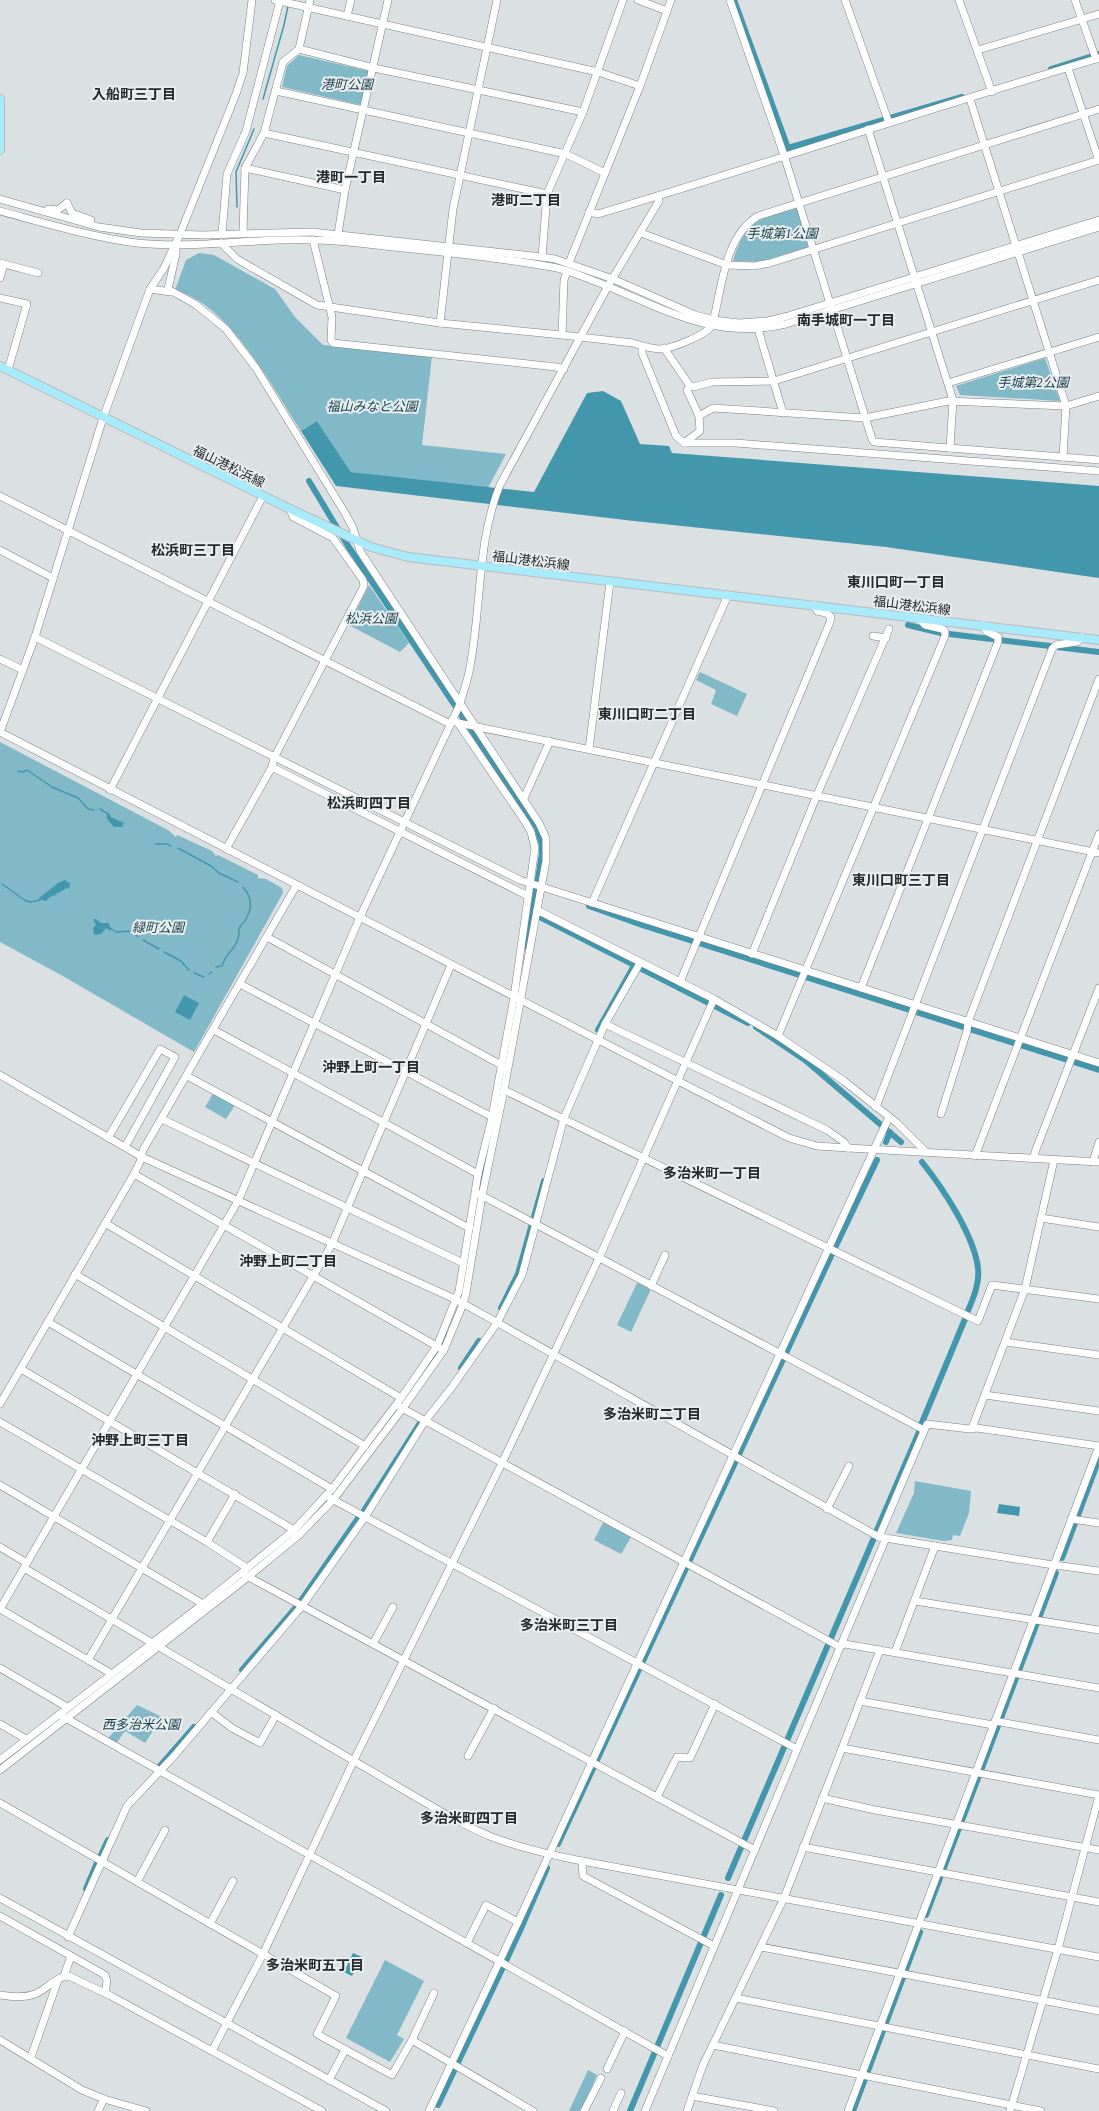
<svg xmlns="http://www.w3.org/2000/svg" width="1099" height="2111" font-family="Spectral,'Noto Sans JP',serif">
	<rect width="100%" height="100%" fill="#dbe0e2"/>
	<!-- green -->
	<g fill="#82b9c9">
		<path d="M 299,55 L 369,71 L 361,105 L 282,87 L 287,66 Z"/>
		<path d="M 797,208 L 809,247 L 760,262 L 733,261 C 745,221 759,218 797,208 Z"/>
		<path d="M 199,253 L 214,255 L 275,289 L 295,317 L 323,345 L 432,356 L 422,445 L 506,454 L 488,488 L 351,472 L 317,421 L 301,431 C 271,386 230,305 175,290 L 186,260 Z"/>
		<path d="M 1045,358 L 1060,401 L 960,395 L 956,386 Z"/>
		<path d="M 369,585 L 409,643 L 400,652 L 349,625 Z"/>
		<path d="M 700,672 L 747,694 L 737,716 L 711,704 L 716,690 L 696,680 Z"/>
		<path d="M 0,742 L 168,830 L 176,837 L 177,835 L 212,851 L 216,856 L 218,855 L 258,875 L 258,878 L 266,879 L 282,888 L 283,893 L 194,1052 L 61,975 L 0,942 Z"/>
		<path d="M 214,1092 L 235,1105 L 226,1119 L 205,1107 Z"/>
		<path d="M 637,1283 L 651,1289 L 631,1332 L 617,1325 Z"/>
		<path d="M 915,1481 L 971,1491 L 969,1513 L 960,1536 L 953,1535 L 952,1540 L 944,1541 L 896,1533 L 914,1493 Z"/>
		<path d="M 606,1517 L 634,1532 L 621,1554 L 594,1540 Z"/>
		<path d="M 137,1705 L 162,1717 L 145,1743 L 125,1731 L 113,1748 L 104,1743 Z"/>
		<path d="M 385,1960 L 424,1981 L 397,2035 L 404,2039 L 390,2062 L 346,2038 Z"/>
		<path d="M 588,2070 L 597,2075 L 581,2111 L 569,2111 Z"/>
	</g>
	<!-- water -->
	<g fill="#4397ad">
		<path d="M 603,391 L 621,401 L 640,444 L 669,446 L 672,453 L 1099,486 L 1099,578 L 886,547 L 634,521 L 336,486 L 301,431 L 317,421 L 351,472 L 534,492 L 587,393 Z"/>
		<path d="M 109,813 L 111,817 L 124,823 L 122,827 L 114,827 L 107,819 L 107,814 Z"/>
		<path d="M 65,880 L 70,883 L 69,889 L 67,888 L 58,893 L 57,892 L 56,895 L 50,897 L 46,901 L 38,899 L 58,883 Z"/>
		<path d="M 93,919 L 96,919 L 101,923 L 109,923 L 111,931 L 106,928 L 101,934 L 94,935 L 93,928 L 96,925 Z"/>
		<path d="M 184,995 L 199,1003 L 190,1020 L 175,1012 Z"/>
		<path d="M 999,1504 L 1020,1507 L 1019,1516 L 997,1513 Z"/>
		<path d="M 353,1953 L 362,1957 L 352,1976 L 344,1972 Z"/>
	</g>
	<g fill="none" stroke-linecap="round" stroke-linejoin="round">
		<!-- stream -->
		<g stroke="#4397ad" stroke-width="1.5">
			<path d="M 263,99 L 284,25 L 288,6"/>
			<path d="M 237,207 L 236,172 L 254,129"/>
			<path d="M 18,771 L 23,772 L 27,770 L 52,787 L 78,798 L 88,809 L 94,810"/>
			<path d="M 100,809 L 108,814"/>
			<path d="M 156,844 L 167,844 L 171,846"/>
			<path d="M 178,848 L 211,866 L 219,873 L 238,882"/>
			<path d="M 2,884 L 26,901 L 31,902 L 40,900"/>
			<path d="M 110,928 L 116,932 L 132,931 L 138,937"/>
			<path d="M 143,940 L 159,949"/>
			<path d="M 164,952 L 181,961 L 189,970"/>
			<path d="M 216,967 L 222,966 C 227,949 240,948 239,929 C 240,924 244,923 246,919 C 253,907 252,897 243,887"/>
			<path d="M 194,973 L 204,977"/>
			<path d="M 209,974 L 212,972"/>
		</g>
		<!-- canal -->
		<g stroke="#4397ad" stroke-width="6">
			<path d="M 734,0 L 788,148 L 962,97"/>
			<path d="M 1051,69 L 1099,54"/>
			<path d="M 309,481 L 348,546 L 537,828 L 542,845 L 542,854 L 527,947"/>
			<path d="M 908,625 L 941,633 L 1050,646"/>
			<path d="M 1057,647 L 1099,652"/>
			<path d="M 589,906 L 642,925 L 1099,1070"/>
			<path d="M 532,913 L 748,1023"/>
			<path d="M 756,1027 L 805,1060 L 901,1142"/>
			<path d="M 598,1030 L 635,964"/>
			<path d="M 886,1142 L 890,1132"/>
			<path d="M 922,1162 C 942,1187 974,1235 978,1268 C 980,1283 973,1299 967,1313"/>
			<path d="M 479,1196 L 488,1149"/>
			<path d="M 463,1293 L 477,1207"/>
			<path d="M 501,1308 L 518,1274 L 544,1181"/>
			<path d="M 461,1368 L 479,1341"/>
			<path d="M 426,1370 L 447,1335"/>
			<path d="M 921,1425 L 965,1319"/>
			<path d="M 363,1512 L 420,1423"/>
			<path d="M 299,1530 L 327,1500 L 412,1389"/>
			<path d="M 877,1530 L 919,1432"/>
			<path d="M 1062,1558 L 1099,1459"/>
			<path d="M 231,1586 L 260,1563"/>
			<path d="M 300,1602 L 359,1517"/>
			<path d="M 242,1670 L 297,1606"/>
			<path d="M 0,1765 L 37,1736"/>
			<path d="M 160,1766 L 194,1727"/>
			<path d="M 558,1844 L 832,1254 L 877,1160"/>
			<path d="M 100,1857 L 108,1840"/>
			<path d="M 728,1878 L 873,1540"/>
			<path d="M 86,1889 L 97,1863"/>
			<path d="M 926,1915 L 1056,1573"/>
			<path d="M 438,2105 L 519,1933 L 547,1868"/>
			<path d="M 630,2111 L 721,1895"/>
			<path d="M 853,2111 L 920,1932"/>
		</g>
		<defs>
			<g id="minor">
				<path d="M 275,0 L 598,72 L 640,86"/>
				<path d="M 638,0 L 667,11"/>
				<path d="M 730,0 L 784,155 L 872,439 L 874,442 L 1099,460"/>
				<path d="M 845,0 L 889,123"/>
				<path d="M 959,0 L 992,92"/>
				<path d="M 1075,0 L 1096,59"/>
				<path d="M 347,16 L 351,0"/>
				<path d="M 299,49 L 374,68 L 583,112"/>
				<path d="M 978,50 L 1099,14"/>
				<path d="M 1068,68 L 1099,161"/>
				<path d="M 276,91 L 566,154 L 605,173"/>
				<path d="M 970,99 L 1066,406 L 1063,457"/>
				<path d="M 868,129 L 953,400 L 950,448"/>
				<path d="M 264,133 L 547,194"/>
				<path d="M 245,168 L 345,190"/>
				<path d="M 0,199 L 99,227 L 141,233 L 202,235 L 312,232 L 542,257 L 555,259 L 613,279 L 695,315 L 714,320 L 739,323 L 768,321 L 788,316 L 1099,220"/>
				<path d="M 67,203 L 72,213 L 91,220"/>
				<path d="M 48,209 L 58,210 L 67,203"/>
				<path d="M 0,211 C 45,223 91,237 137,243 C 194,249 254,238 311,240 C 342,240 373,245 403,248 C 453,253 503,258 552,267 C 567,269 583,277 597,282 C 663,308 713,341 786,324 L 1099,227"/>
				<path d="M 589,212 L 598,214 C 766,164 931,108 1099,58"/>
				<path d="M 243,233 L 245,168 L 264,133 L 283,62 L 299,49 L 310,0"/>
				<path d="M 641,233 L 727,265 L 754,266 L 770,263 L 1099,160"/>
				<path d="M 222,234 L 227,174 L 246,131 L 280,1"/>
				<path d="M 338,234 L 345,190 L 388,0"/>
				<path d="M 313,240 L 332,317 L 331,340 L 333,343 L 556,367 L 564,369"/>
				<path d="M 221,243 L 237,259 L 317,305 L 440,323 L 562,335"/>
				<path d="M 542,257 L 547,194 L 583,112 L 623,0"/>
				<path d="M 0,263 L 38,273"/>
				<path d="M 569,263 L 640,86 L 671,0"/>
				<path d="M 567,271 L 564,280 L 562,335 L 633,343 C 642,346 651,349 661,349 C 673,348 704,336 712,326 C 722,290 723,238 758,216 L 1099,109"/>
				<path d="M 0,278 L 4,264"/>
				<path d="M 150,289 L 171,292"/>
				<path d="M 0,298 L 27,304 L 8,370"/>
				<path d="M 440,323 L 453,209 L 497,0"/>
				<path d="M 758,329 L 783,413"/>
				<path d="M 642,347 L 642,353 L 676,436 L 684,443 L 736,443 L 1099,471"/>
				<path d="M 664,348 L 690,386 L 687,390 L 699,416 L 700,431 L 684,443"/>
				<path d="M 948,383 L 1099,337"/>
				<path d="M 690,386 L 693,387 L 712,382 L 774,381 L 1099,280"/>
				<path d="M 699,416 L 713,408 L 865,418 L 948,401 L 1066,406 L 1099,396"/>
				<path d="M 0,496 L 450,724"/>
				<path d="M 0,550 L 53,578"/>
				<path d="M 873,636 L 886,638"/>
				<path d="M 35,637 L 520,880 L 1099,1063"/>
				<path d="M 0,659 L 23,670"/>
				<path d="M 458,723 L 1099,853"/>
				<path d="M 0,732 L 789,1138 L 817,1146 L 848,1148 L 1099,1162"/>
				<path d="M 0,732 L 35,637 L 103,418 L 150,289 L 164,268 L 180,234 L 236,94 L 243,73 L 252,0"/>
				<path d="M 589,749 L 610,582"/>
				<path d="M 272,767 L 528,896"/>
				<path d="M 110,790 L 263,496"/>
				<path d="M 524,798 L 550,741"/>
				<path d="M 226,849 L 272,767 L 274,758 L 364,586 L 363,580 L 333,538 L 293,517 L 290,509"/>
				<path d="M 592,903 L 728,595"/>
				<path d="M 537,910 L 714,999 L 778,1036 L 844,1081 L 897,1123 L 926,1152"/>
				<path d="M 267,937 L 505,1067"/>
				<path d="M 752,954 L 817,795 L 889,629"/>
				<path d="M 680,982 L 830,622 L 831,617 L 826,613 L 817,611 L 814,605"/>
				<path d="M 240,984 L 492,1117"/>
				<path d="M 861,988 L 998,642 L 998,637 L 986,631 L 983,625"/>
				<path d="M 605,1024 L 827,1130 L 844,1142 L 848,1148"/>
				<path d="M 214,1030 L 478,1174"/>
				<path d="M 778,1036 L 945,636 L 945,631 L 942,629 L 925,625 L 918,618"/>
				<path d="M 0,1075 L 142,1157 L 457,1300 L 879,1537 L 1047,1564 L 1099,1571"/>
				<path d="M 187,1076 L 469,1228"/>
				<path d="M 504,1090 L 978,1321 L 992,1285 L 1099,1299"/>
				<path d="M 876,1107 L 1052,649 L 1056,645 L 1077,642 L 1082,637"/>
				<path d="M 941,1114 L 967,1031 L 968,1022 L 1099,679"/>
				<path d="M 162,1119 L 463,1263"/>
				<path d="M 108,1138 L 160,1049 L 175,1057 L 125,1147"/>
				<path d="M 975,1156 L 1099,834"/>
				<path d="M 1034,1159 L 1035,1152 L 1099,988"/>
				<path d="M 1093,1162 L 1099,1142"/>
				<path d="M 134,1174 L 440,1348"/>
				<path d="M 479,1194 L 924,1430"/>
				<path d="M 1041,1218 L 1099,1227"/>
				<path d="M 105,1223 L 401,1398"/>
				<path d="M 75,1274 L 365,1446"/>
				<path d="M 651,1286 L 665,1255"/>
				<path d="M 48,1322 L 332,1489"/>
				<path d="M 1005,1342 L 1099,1355"/>
				<path d="M 21,1369 L 294,1530"/>
				<path d="M 985,1395 L 1099,1411"/>
				<path d="M 0,1404 L 134,1174 L 140,1162 L 143,1150 L 296,886"/>
				<path d="M 400,1407 L 838,1646 L 845,1644 L 1099,1688"/>
				<path d="M 0,1422 L 207,1542 L 247,1568"/>
				<path d="M 972,1428 L 1025,1289 L 1054,1160"/>
				<path d="M 0,1485 L 203,1604"/>
				<path d="M 330,1498 L 797,1749"/>
				<path d="M 827,1509 L 849,1466"/>
				<path d="M 1071,1519 L 1099,1523"/>
				<path d="M 879,1537 L 927,1424 L 970,1429 L 977,1428 L 1099,1446"/>
				<path d="M 207,1542 L 235,1494"/>
				<path d="M 0,1547 L 27,1563"/>
				<path d="M 24,1568 L 426,1803 C 447,1815 469,1828 492,1837 C 521,1848 551,1855 582,1861 L 1099,1957"/>
				<path d="M 245,1575 L 755,1850"/>
				<path d="M 915,1601 L 1099,1630"/>
				<path d="M 0,1609 L 238,1201 L 360,917 L 460,704 C 463,693 467,682 469,672 C 482,610 476,544 500,485 L 608,286 L 659,201 L 658,196"/>
				<path d="M 0,1609 L 112,1674"/>
				<path d="M 373,1644 L 393,1607"/>
				<path d="M 895,1652 L 935,1546"/>
				<path d="M 88,1660 L 332,1244 L 451,965"/>
				<path d="M 0,1668 L 67,1707"/>
				<path d="M 860,1701 L 993,1725"/>
				<path d="M 211,1712 L 232,1728 L 260,1743 L 276,1715"/>
				<path d="M 62,1716 L 668,2056"/>
				<path d="M 995,1721 L 1099,1740"/>
				<path d="M 0,1724 L 26,1739"/>
				<path d="M 842,1748 L 1099,1795"/>
				<path d="M 468,1756 L 494,1708"/>
				<path d="M 0,1760 L 203,1604 L 294,1530 L 332,1489 L 401,1398 L 437,1346 L 459,1291 L 478,1174 L 492,1117 L 514,997 L 535,848 L 531,832 L 526,823 L 458,723 L 452,720"/>
				<path d="M 0,1770 L 248,1577 L 300,1534 L 333,1500 L 403,1408 L 444,1350 L 463,1304 L 466,1293 L 482,1196 L 504,1090 L 546,861 L 546,838 L 539,823 L 360,551 L 353,528 L 345,513 L 256,368 L 226,329 L 195,304 L 168,289 L 176,254 L 176,243"/>
				<path d="M 657,1797 L 677,1757 L 690,1758 L 715,1704"/>
				<path d="M 822,1798 L 875,1810 L 1099,1850"/>
				<path d="M 0,1803 L 336,1996 L 317,2034 L 392,2075 L 412,2040 L 434,1993"/>
				<path d="M 803,1847 L 1099,1902"/>
				<path d="M 582,1861 L 583,1876 L 714,1946"/>
				<path d="M 137,1882 L 165,1830"/>
				<path d="M 0,1898 L 386,2111"/>
				<path d="M 0,1916 L 105,1975 L 107,1981 L 105,1993"/>
				<path d="M 210,1924 L 233,1881"/>
				<path d="M 68,1937 L 127,1806 L 174,1756 L 302,1606 L 365,1517 L 425,1421 L 452,1387 L 497,1323 L 522,1275 L 564,1118 L 605,1024 L 640,963"/>
				<path d="M 467,1943 L 486,1905 L 518,1922"/>
				<path d="M 761,1947 L 1099,2011"/>
				<path d="M 64,1976 L 71,1956"/>
				<path d="M 0,1995 C 11,1997 24,1998 35,1994 C 46,1990 56,1976 69,1976 L 111,1996 L 322,2111"/>
				<path d="M 736,1998 L 1099,2069"/>
				<path d="M 0,2040 L 82,2090 L 104,2099 L 146,2111"/>
				<path d="M 412,2040 L 533,2111"/>
				<path d="M 713,2045 L 1041,2111"/>
				<path d="M 212,2051 L 263,1954 L 354,1760 L 502,1463 L 599,1258 L 714,999"/>
				<path d="M 31,2057 L 58,1980"/>
				<path d="M 607,2069 L 625,2031"/>
				<path d="M 329,2080 L 345,2050"/>
				<path d="M 692,2096 L 774,2111"/>
				<path d="M 98,2111 L 104,2099"/>
				<path d="M 429,2111 L 518,1922 L 889,1117"/>
				<path d="M 584,2111 L 601,2078"/>
				<path d="M 613,2111 L 621,2093"/>
				<path d="M 645,2111 L 886,1538"/>
				<path d="M 687,2111 L 703,2065 L 784,1898 L 880,1650"/>
				<path d="M 848,2111 L 1099,1446"/>
				<path d="M 1010,2111 L 1058,1949 L 1099,1796"/>
			</g>
			<g id="major">
				<path d="M 0,99 L 0,150"/>
				<path d="M 0,366 L 290,509 L 371,547 L 408,557 L 1099,640"/>
			</g>
		</defs>
		<!-- minor casing -->
		<use href="#minor" stroke="#7d8183" stroke-width="8"/>
		<!-- major casing -->
		<use href="#major" stroke="#bababb" stroke-width="10"/>
		<!-- minor -->
		<use href="#minor" stroke="#fff" stroke-width="7"/>
		<!-- major -->
		<use href="#major" stroke="#a8ebfc" stroke-width="8"/>
	</g>
	<g text-anchor="middle" stroke-width="4" stroke-linejoin="round" paint-order="stroke">
		<!-- park labels -->
		<g font-size="13" font-style="italic" fill="#163d47" stroke="#e8edef">
			<text x="347" y="89">港町公園</text>
			<text x="782" y="238">手城第1公園</text>
			<text x="1033" y="387">手城第2公園</text>
			<text x="372" y="411">福山みなと公園</text>
			<text x="371" y="623">松浜公園</text>
			<text x="158" y="932">緑町公園</text>
			<text x="141" y="1729">西多治米公園</text>
		</g>
		<!-- street labels -->
		<g font-size="13" fill="#262829" stroke="#e8edef">
			<text transform="translate(229 466) rotate(26)" y="5">福山港松浜線</text>
			<text transform="translate(531 560) rotate(7)" y="5">福山港松浜線</text>
			<text transform="translate(912 605) rotate(7)" y="5">福山港松浜線</text>
		</g>
		<!-- neighbourhood labels -->
		<g font-size="14" font-weight="bold" fill="#262829" stroke="#e8edef">
			<text x="134" y="99">入船町三丁目</text>
			<text x="351" y="182">港町一丁目</text>
			<text x="526" y="205">港町二丁目</text>
			<text x="846" y="325">南手城町一丁目</text>
			<text x="193" y="555">松浜町三丁目</text>
			<text x="896" y="587">東川口町一丁目</text>
			<text x="647" y="719">東川口町二丁目</text>
			<text x="369" y="808">松浜町四丁目</text>
			<text x="901" y="885">東川口町三丁目</text>
			<text x="371" y="1072">沖野上町一丁目</text>
			<text x="712" y="1178">多治米町一丁目</text>
			<text x="288" y="1266">沖野上町二丁目</text>
			<text x="652" y="1419">多治米町二丁目</text>
			<text x="140" y="1445">沖野上町三丁目</text>
			<text x="569" y="1630">多治米町三丁目</text>
			<text x="469" y="1823">多治米町四丁目</text>
			<text x="315" y="1970">多治米町五丁目</text>
		</g>
	</g>
</svg>
